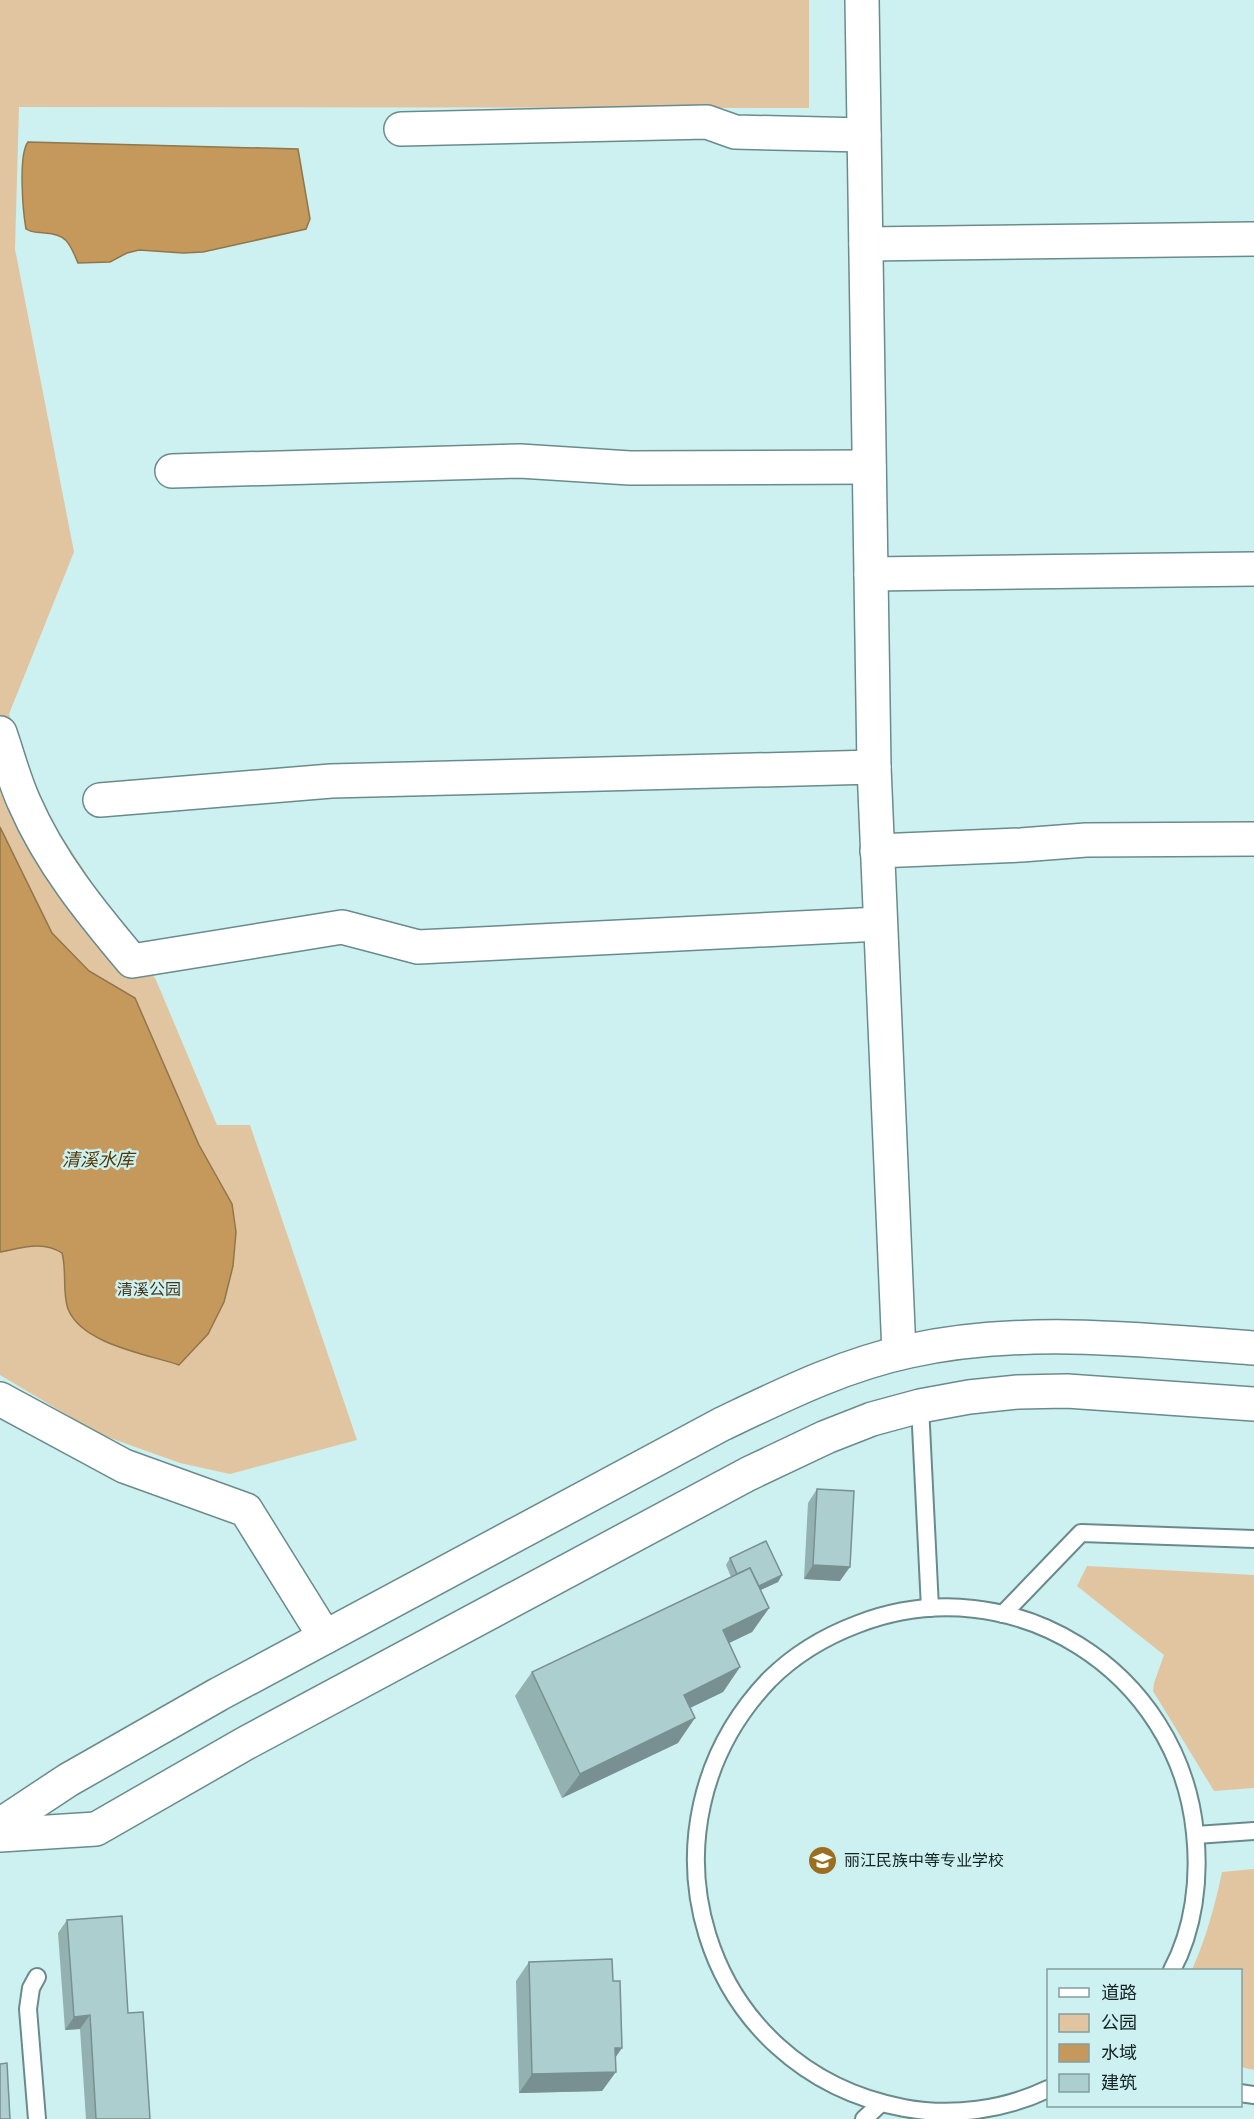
<svg xmlns="http://www.w3.org/2000/svg" width="1254" height="2119" font-family="'Titillium Web','Noto Sans SC',sans-serif">
	<rect width="100%" height="100%" fill="#cdf0f1"/>
	<!-- green -->
	<g fill="#e0c5a0">
		<path d="M 0,0 L 809,0 L 809,108 L 19,107 L 15,249 L 74,552 L 9,714 L 34,794 L 156,980 L 217,1125 L 250,1125 L 357,1440 L 230,1474 L 180,1463 L 99,1434 L 0,1375 Z"/>
		<path d="M 1087,1566 L 1254,1575 L 1254,1788 L 1214,1791 L 1153,1691 L 1154,1683 L 1164,1655 L 1077,1586 Z"/>
		<path d="M 1254,1869 L 1254,2070 L 1241,2067 L 1240,1970 L 1192,1970 C 1206,1938 1215,1906 1222,1872 Z"/>
	</g>
	<!-- water -->
	<g fill="#c4995b" stroke="#90764a" stroke-width="1.5">
		<path d="M 28,142 L 298,149 L 310,219 L 306,229 L 203,252 L 183,253 L 139,250 L 127,253 L 110,262 L 78,263 C 70,244 67,234 45,233 C 38,232 32,233 26,229 C 23,212 18,155 28,142 Z"/>
		<path d="M 0,827 L 52,933 L 89,971 L 135,998 L 199,1145 L 232,1204 L 236,1232 L 233,1266 L 224,1302 L 208,1334 L 179,1365 C 146,1354 82,1344 68,1309 C 62,1292 67,1271 62,1253 C 43,1240 21,1248 0,1252 Z"/>
	</g>
	<g fill="none" stroke-linecap="round" stroke-linejoin="round">
		<defs>
			<g id="lane">
				<path d="M 920,1406 L 930,1608"/>
				<path d="M 1003,1614 L 1081,1533 L 1254,1539"/>
				<path d="M 1196,1835 L 1254,1831"/>
				<path d="M 1048,2089 C 1004,2110 952,2117 904,2108 C 701,2070 628,1828 769,1680 C 794,1655 826,1636 858,1624 C 1012,1565 1179,1670 1195,1833 C 1200,1879 1194,1929 1172,1970"/>
				<path d="M 1240,2093 L 1254,2095"/>
				<path d="M 37,2119 L 28,2009 L 31,1988 L 37,1977"/>
				<path d="M 864,2119 L 881,2103"/>
			</g>
			<g id="street">
				<path d="M 862,0 L 874,767 L 899,1353"/>
				<path d="M 401,129 L 707,122 L 735,132 L 864,135"/>
				<path d="M 866,244 L 1254,239"/>
				<path d="M 172,471 L 520,461 L 630,468 L 869,467"/>
				<path d="M 871,574 L 1254,569"/>
				<path d="M 0,733 C 8,756 14,780 24,802 C 50,862 90,911 132,961 L 342,927 L 418,947 L 880,924"/>
				<path d="M 100,800 L 331,781 L 874,767"/>
				<path d="M 877,851 L 1021,845 L 1086,840 L 1254,839"/>
				<path d="M 0,1399 L 124,1466 L 246,1510 L 325,1637"/>
			</g>
			<g id="secondary">
				<path d="M 0,1825 L 68,1780 L 219,1694 L 722,1424 C 783,1395 843,1365 909,1351 C 1023,1326 1138,1340 1254,1348"/>
				<path d="M 0,1835 L 96,1829 L 246,1743 L 748,1474 L 826,1437 L 872,1419 L 920,1406 L 969,1397 L 1018,1392 L 1067,1391 L 1254,1404"/>
			</g>
		</defs>
		<!-- lane casing -->
		<use href="#lane" stroke="#6a8b8c" stroke-width="20"/>
		<!-- street casing -->
		<use href="#street" stroke="#6a8b8c" stroke-width="36"/>
		<!-- secondary casing -->
		<use href="#secondary" stroke="#6a8b8c" stroke-width="36"/>
		<!-- lane -->
		<use href="#lane" stroke="#fff" stroke-width="16"/>
		<!-- street -->
		<use href="#street" stroke="#fff" stroke-width="33"/>
		<!-- secondary -->
		<use href="#secondary" stroke="#fff" stroke-width="33"/>
	</g>
	<!-- wall -->
	<g fill="#94b1b2">
		<path d="M 817,1489 L 840,1581 L 804,1579 L 808,1503 Z"/>
		<path d="M 730,1558 L 782,1575 L 778,1582 L 760,1590 L 769,1608 L 752,1632 L 729,1643 L 740,1667 L 723,1692 L 690,1708 L 678,1743 L 562,1798 L 515,1696 L 532,1672 L 731,1577 L 726,1565 Z"/>
		<path d="M 67,1920 L 128,2013 L 150,2119 L 86,2119 L 80,2029 L 65,2030 L 58,1933 Z"/>
		<path d="M 529,1962 L 602,2091 L 519,2093 L 516,1981 Z"/>
	</g>
	<!-- shaded-wall -->
	<g fill="#789091">
		<path d="M 813,1565 L 850,1567 L 840,1581 L 804,1579 Z"/>
		<path d="M 782,1575 L 778,1582 L 742,1599 L 746,1592 Z"/>
		<path d="M 769,1608 L 752,1632 L 706,1654 L 723,1630 Z"/>
		<path d="M 740,1667 L 723,1692 L 667,1719 L 684,1695 Z"/>
		<path d="M 695,1718 L 678,1743 L 562,1798 L 580,1774 Z"/>
		<path d="M 90,2015 L 80,2029 L 65,2030 L 74,2017 Z"/>
		<path d="M 615,2048 L 622,2048 L 609,2067 Z"/>
		<path d="M 616,2072 L 602,2091 L 519,2093 L 532,2074 Z"/>
	</g>
	<!-- building -->
	<g fill="#accecf" stroke="#789091" stroke-width="1.5">
		<path d="M 817,1489 L 854,1491 L 850,1567 L 813,1565 Z"/>
		<path d="M 766,1541 L 782,1575 L 759,1586 L 750,1568 L 737,1574 L 730,1558 Z"/>
		<path d="M 750,1568 L 769,1608 L 723,1630 L 740,1667 L 684,1695 L 695,1718 L 580,1774 L 532,1672 Z"/>
		<path d="M 122,1916 L 128,2013 L 143,2012 L 150,2119 L 96,2119 L 90,2015 L 74,2017 L 67,1920 Z"/>
		<path d="M 612,1959 L 613,1981 L 620,1981 L 622,2048 L 615,2048 L 616,2072 L 532,2074 L 529,1962 Z"/>
		<path d="M 7,2063 L 10,2119 L 0,2119 L 0,2064 Z"/>
	</g>
	<!-- icons -->
	<defs>
		<symbol id="school-disc" viewBox="-11 -11 22 22"><circle r="9.5" fill="#9c6e1f" stroke="#cdf0f1"/><path d="M0-5L7-2L0 1L-7-2ZM-4 1L0 2.5L4 1V4Q0 6-4 4Z" fill="#fff"/></symbol>
	</defs>
	<g fill-rule="evenodd">
		<use href="#school-disc" x="806" y="1844" width="33" height="33"/>
	</g>
	<g text-anchor="middle" stroke-width="5" stroke-linejoin="round" paint-order="stroke">
		<!-- park labels -->
		<g font-size="16" fill="#473418" stroke="#cdf0f1">
			<text x="149" y="1295">清溪公园</text>
		</g>
		<!-- poi labels -->
		<g font-size="16" fill="#152323" stroke="#cdf0f1" text-anchor="start">
			<text x="844" y="1866">丽江民族中等专业学校</text>
		</g>
		<!-- water labels -->
		<g font-size="18" font-style="italic" fill="#523500" stroke="#cdf0f1">
			<text x="98" y="1166">清溪水库</text>
		</g>
	</g>
	<!-- legend -->
	<rect x="1047" y="1969" width="195" height="138" fill="#cdf0f1" stroke="#839e9f" stroke-width="1.5"/>
	<rect x="1059" y="1988" width="30" height="9" fill="#ffffff" stroke="#839e9f" stroke-width="1.5"/>
	<text x="1101" y="1999" font-size="18" fill="#152323">道路</text>
	<rect x="1059" y="2014" width="30" height="18" fill="#e0c5a0" stroke="#839e9f" stroke-width="1.5"/>
	<text x="1101" y="2029" font-size="18" fill="#152323">公园</text>
	<rect x="1059" y="2044" width="30" height="18" fill="#c4995b" stroke="#839e9f" stroke-width="1.5"/>
	<text x="1101" y="2059" font-size="18" fill="#152323">水域</text>
	<rect x="1059" y="2074" width="30" height="18" fill="#accecf" stroke="#839e9f" stroke-width="1.5"/>
	<text x="1101" y="2089" font-size="18" fill="#152323">建筑</text>
</svg>
